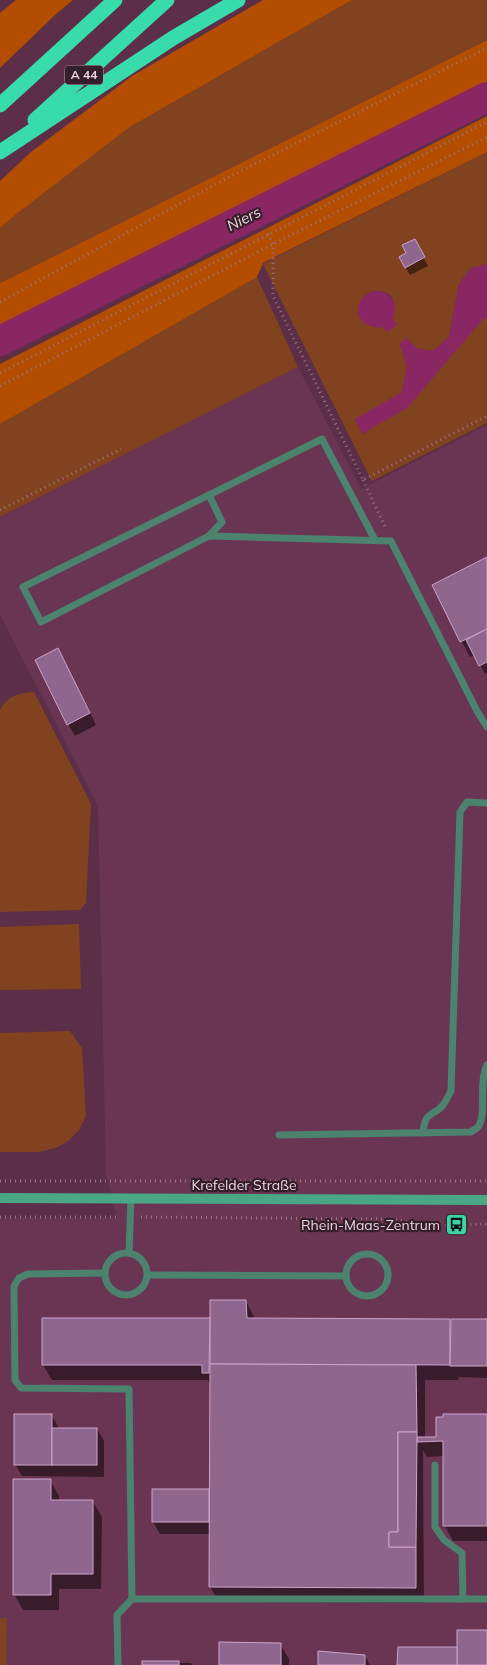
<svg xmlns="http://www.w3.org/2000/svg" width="487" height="1665" font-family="Mulish,sans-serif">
	<rect width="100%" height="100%" fill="#5c2e47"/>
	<!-- built -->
	<path fill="#6a3552" d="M 298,367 L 361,489 L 487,425 L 487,1665 L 6,1665 L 7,1618 L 0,1618 L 0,1218 L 117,1218 L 106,1173 L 98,806 L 0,615 L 0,517 Z"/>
	<!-- green -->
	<g fill="#81421f" fill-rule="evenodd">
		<path d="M 352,0 L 487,0 L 487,40 L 0,283 L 0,228 L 14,216 L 130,127 Z"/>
		<path d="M 487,152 L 487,264 L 471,268 L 459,284 L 449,337 L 433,351 L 418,349 L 406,339 L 400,344 L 407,367 L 402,393 L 355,420 L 363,434 L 484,318 L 487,318 L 487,423 L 372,481 L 263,264 ZM 414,239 L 425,257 L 405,268 L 399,257 L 406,253 L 402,245 ZM 374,291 C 403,290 394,315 387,332 L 383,327 L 361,319 C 356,307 361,295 374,291 Z"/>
		<path d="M 257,277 L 298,367 L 0,517 L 0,403 Z"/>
		<path d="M 34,692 L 91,804 L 86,903 L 80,910 L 0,912 L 0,710 C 8,695 19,693 34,692 Z"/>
		<path d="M 79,924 L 81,989 L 0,990 L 0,927 Z"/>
		<path d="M 70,1031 L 82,1048 L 86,1116 L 79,1130 L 68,1141 L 58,1147 L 39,1152 L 0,1152 L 0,1033 Z"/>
		<path d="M 0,1618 L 7,1618 L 6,1665 L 0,1665 Z"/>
	</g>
	<!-- forest -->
	<g fill="#b34d00">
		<path d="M 16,0 L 73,0 L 55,15 L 0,68 L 0,13 Z"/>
		<path d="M 263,0 L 352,0 L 130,127 L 14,216 L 0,228 L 0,181 L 31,152 L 132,76 Z"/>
		<path d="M 487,40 L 487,84 L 0,334 L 0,283 Z"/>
		<path d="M 487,116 L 487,152 L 263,263 L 257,277 L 0,424 L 0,364 Z"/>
	</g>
	<!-- water -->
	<g fill="#8b2664">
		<path d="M 487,264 L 487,318 L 484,318 L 407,408 L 362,434 L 355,419 L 402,392 L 407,367 L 400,344 L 406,338 L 418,349 L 433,351 L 449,337 L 459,284 L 471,268 Z"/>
		<path d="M 374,291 C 391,290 399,304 393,319 L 397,325 L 387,332 L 383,327 C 355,331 348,299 374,291 Z"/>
	</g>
	<!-- shadow -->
	<g fill="#0007">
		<path d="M 414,240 L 428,266 L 410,275 L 400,258 L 408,254 Z"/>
		<path d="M 487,559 L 487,673 L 485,674 L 475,655 L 470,657 L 433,586 Z"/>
		<path d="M 64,661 L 96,725 L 75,736 L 68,724 Z"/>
		<path d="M 246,1301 L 254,1317 L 255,1320 L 449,1320 L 452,1324 L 487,1321 L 487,1378 L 458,1377 L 459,1380 L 425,1380 L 425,1438 L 438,1438 L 487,1416 L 487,1541 L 453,1541 L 445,1526 L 444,1456 L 427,1457 L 423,1450 L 424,1603 L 219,1602 L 210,1587 L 210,1534 L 160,1534 L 153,1522 L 154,1490 L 210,1490 L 210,1385 L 208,1380 L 52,1380 L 43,1365 L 43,1319 L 211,1319 Z"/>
		<path d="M 52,1415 L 59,1429 L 97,1429 L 104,1441 L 104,1477 L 22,1476 L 15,1464 Z"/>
		<path d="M 50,1480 L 59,1496 L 59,1501 L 93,1502 L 102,1517 L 101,1589 L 59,1589 L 59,1610 L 23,1610 L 14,1594 Z"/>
		<path d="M 280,1644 L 289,1659 L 289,1665 L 220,1665 Z"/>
		<path d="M 365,1656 L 370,1665 L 319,1665 Z"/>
		<path d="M 178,1663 L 191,1663 L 192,1665 L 143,1665 Z"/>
	</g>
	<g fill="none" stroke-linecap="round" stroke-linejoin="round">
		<!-- river -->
		<path stroke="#8b2664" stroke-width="30" d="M 0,341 L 487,97"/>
	</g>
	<!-- building -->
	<g fill="#8f678e" stroke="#cea3cc">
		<path d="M 415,239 L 425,257 L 405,268 L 399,257 L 406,253 L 402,245 Z"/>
		<path d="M 487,557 L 487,629 L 460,642 L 432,585 Z"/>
		<path d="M 487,629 L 487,662 L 479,666 L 466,640 Z"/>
		<path d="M 58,648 L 90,713 L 67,725 L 35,660 Z"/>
		<path d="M 210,1300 L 246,1300 L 247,1318 L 450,1319 L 450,1365 L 210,1364 Z"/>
		<path d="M 210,1317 L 209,1373 L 202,1373 L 202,1365 L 42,1365 L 42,1318 L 209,1318 Z"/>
		<path d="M 451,1319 L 487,1319 L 487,1366 L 450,1366 Z"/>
		<path d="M 210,1364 L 416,1365 L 417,1432 L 398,1432 L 398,1532 L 389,1532 L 389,1547 L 416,1547 L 416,1588 L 209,1587 Z"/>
		<rect x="14" y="1414" width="38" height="51"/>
		<path d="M 443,1414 L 487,1414 L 487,1526 L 443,1526 L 443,1441 L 417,1442 L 417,1437 L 436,1437 L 436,1417 L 443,1417 Z"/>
		<rect x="52" y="1428" width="45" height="37"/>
		<path d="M 398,1432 L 417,1432 L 416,1547 L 389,1547 L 389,1532 L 398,1532 Z"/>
		<path d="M 13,1479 L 51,1479 L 51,1500 L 93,1500 L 93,1574 L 51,1574 L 51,1595 L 13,1595 Z"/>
		<rect x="152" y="1489" width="57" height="33"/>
		<rect x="457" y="1630" width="30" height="35"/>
		<path d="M 219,1642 L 281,1643 L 281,1665 L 219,1665 Z"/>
		<path d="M 398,1647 L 457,1647 L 457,1665 L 397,1665 Z"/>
		<path d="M 318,1651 L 365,1655 L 365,1665 L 318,1665 Z"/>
		<rect x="142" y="1661" width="37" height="4"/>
	</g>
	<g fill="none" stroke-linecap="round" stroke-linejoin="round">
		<!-- path -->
		<g stroke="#9a7388" stroke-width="3" stroke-dasharray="1 4" stroke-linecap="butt">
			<path d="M 268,234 L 273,244 L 273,296 L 363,480 L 487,416"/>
			<path d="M 0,302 L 231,176 L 487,48"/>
			<path d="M 0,373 L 487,122"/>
			<path d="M 0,386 L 273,244 L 487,137"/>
			<path d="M 363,480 L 386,529"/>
			<path d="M 0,510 L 121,449"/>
			<path d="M 0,1181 L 487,1181"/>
			<path d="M 0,1217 L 119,1217"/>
			<path d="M 141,1217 L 394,1219 L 431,1226 L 487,1224"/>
		</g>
		<!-- lane -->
		<g stroke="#4c836e" stroke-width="7">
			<path d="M 209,536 L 222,522 L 209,495"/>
			<path d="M 375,540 L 322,439 L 23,587 L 41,622 L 209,536 L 391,541 L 477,711 L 487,727"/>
			<path d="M 423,1133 C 425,1109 433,1118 443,1105 C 446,1101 449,1095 451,1091 L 460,812 L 467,802 L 487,803"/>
			<path d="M 279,1135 L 471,1132 C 473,1130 476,1129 478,1127 C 487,1116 478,1083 487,1065"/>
			<circle cx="126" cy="1274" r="21"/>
			<path d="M 129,1253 L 131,1198"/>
			<circle cx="367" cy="1275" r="21"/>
			<path d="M 105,1273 L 28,1274 L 19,1278 L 14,1286 L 15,1380 L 21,1388 L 129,1389 L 132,1599"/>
			<path d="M 148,1275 L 346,1276"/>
			<path d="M 435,1465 L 435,1527 L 444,1540 L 462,1553 L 463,1599"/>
			<path d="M 118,1665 L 117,1615 L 132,1599 L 487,1599"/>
		</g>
		<!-- secondary -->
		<path stroke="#4aa786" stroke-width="10" d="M 0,1198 L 487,1200"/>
		<!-- highway -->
		<g stroke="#37dcaa" stroke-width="15">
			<path d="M 0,105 L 115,0"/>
			<path d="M 35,120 L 167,0"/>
			<path d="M 0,152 L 173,38 L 238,0"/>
		</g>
	</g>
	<!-- icons -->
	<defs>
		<symbol id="bus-square" viewBox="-11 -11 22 22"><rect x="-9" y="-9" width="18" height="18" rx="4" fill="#3ad4a4" stroke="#341f2a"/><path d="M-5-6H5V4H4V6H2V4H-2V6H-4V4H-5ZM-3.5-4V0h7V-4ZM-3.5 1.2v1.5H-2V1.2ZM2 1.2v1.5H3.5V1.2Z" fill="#111"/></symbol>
	</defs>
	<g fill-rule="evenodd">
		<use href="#bus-square" x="444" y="1212" width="25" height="25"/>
	</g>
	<g text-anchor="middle" stroke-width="4.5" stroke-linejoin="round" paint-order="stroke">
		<!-- shield labels -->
		<rect fill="#341f2a" stroke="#b79ca9" stroke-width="1" x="65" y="65.5" width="38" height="19" rx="4"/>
		<g font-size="12" font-weight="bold" fill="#efd2e0">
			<text x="84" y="79">A 44</text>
		</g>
		<!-- street labels -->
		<g font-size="14" fill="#efd2e0" stroke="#341f2a">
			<text x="244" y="1190">Krefelder Straße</text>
		</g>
		<!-- poi labels -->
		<g font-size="14" fill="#efd2e0" stroke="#341f2a" text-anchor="end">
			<text x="440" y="1230">Rhein-Maas-Zentrum</text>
		</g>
		<!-- water labels -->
		<g font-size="15" font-style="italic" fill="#f2d5e3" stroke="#341f2a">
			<text transform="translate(244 219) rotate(-27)" y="5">Niers</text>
		</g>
	</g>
</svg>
